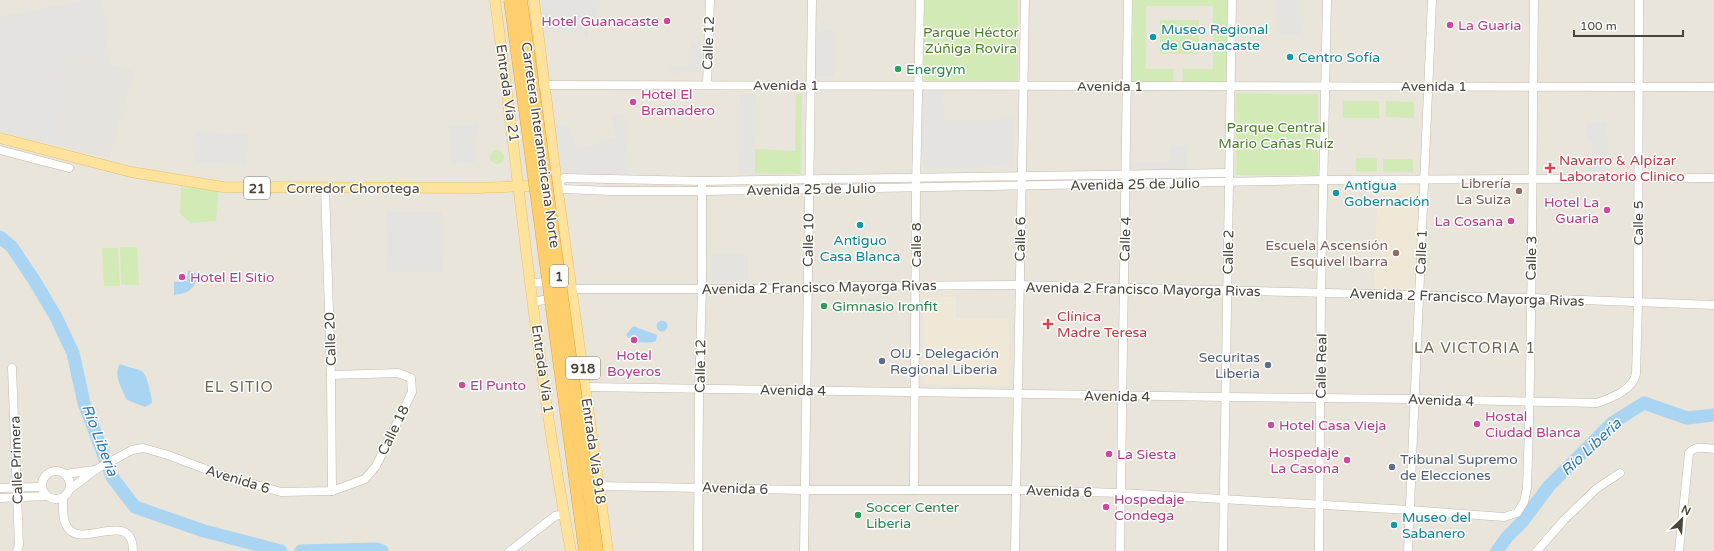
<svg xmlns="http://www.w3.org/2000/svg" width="1714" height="551" font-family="'Varela Round',sans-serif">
	<rect width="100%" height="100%" fill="#f6f3ec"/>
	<!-- residential -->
	<rect fill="#eae5da" x="0" y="0" width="1714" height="551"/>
	<!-- industrial -->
	<path fill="#e6e2dd" d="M 64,52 L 134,71 L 109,158 L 57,146 Z"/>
	<!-- education -->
	<g fill="#efe8d6">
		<path d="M 1378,184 L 1419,185 L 1415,291 L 1374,289 Z"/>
		<path d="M 923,297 L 956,297 L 956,318 L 1009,319 L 1009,386 L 923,384 Z"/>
	</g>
	<!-- green -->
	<g fill="#d2eab5">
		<rect x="924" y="0" width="94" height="81"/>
		<path d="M 1133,0 L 1228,0 L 1226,82 L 1183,82 L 1183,69 L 1213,69 L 1213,6 L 1146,6 L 1146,69 L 1174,69 L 1173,82 L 1132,82 Z"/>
		<rect x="1160" y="20" width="39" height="34"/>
		<path d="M 1236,93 L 1318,94 L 1318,175 L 1236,175 Z"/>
		<path d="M 796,94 L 802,94 L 801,174 L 755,173 L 755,149 L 795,151 Z"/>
		<rect x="1343" y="101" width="36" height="17"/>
		<path d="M 1386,101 L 1414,102 L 1414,118 L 1386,117 Z"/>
		<circle cx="497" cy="157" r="7"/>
		<rect x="1356" y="158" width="21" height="14"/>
		<rect x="1383" y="159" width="30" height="13"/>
		<path d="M 181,187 L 219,189 L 216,221 L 191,223 L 180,214 Z"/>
		<path d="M 120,247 L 137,247 L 139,285 L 121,285 Z"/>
		<path d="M 102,248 L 118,248 L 120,286 L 104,286 Z"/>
	</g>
	<!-- parking -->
	<g fill="#e5e3e0">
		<path d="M 85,0 L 103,0 L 109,63 L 64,53 L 57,146 L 0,132 L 0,17 Z"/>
		<path d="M 542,0 L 596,0 L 599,27 L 588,27 L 588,37 L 585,37 L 584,32 L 545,32 Z"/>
		<path d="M 1278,0 L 1300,0 L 1301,34 L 1279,35 Z"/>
		<path d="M 815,31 L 833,31 L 834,76 L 816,76 Z"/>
		<path d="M 691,42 L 701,42 L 701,72 L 671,73 L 670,65 L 692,65 Z"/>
		<path d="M 922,89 L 943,89 L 944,120 L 1014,119 L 1014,167 L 922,168 Z"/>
		<path d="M 740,94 L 756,94 L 755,173 L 739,173 Z"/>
		<path d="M 624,113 L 629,174 L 562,175 L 554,126 L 568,125 L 577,149 L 617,137 L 611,116 Z"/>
		<path d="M 1587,122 L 1607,122 L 1608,172 L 1588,172 L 1587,154 L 1592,154 L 1592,140 L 1587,140 Z"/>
		<path d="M 478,125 L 479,132 L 473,140 L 475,162 L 452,163 L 448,126 Z"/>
		<path d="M 196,132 L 248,134 L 247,164 L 195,162 Z"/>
		<path d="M 1170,145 L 1187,145 L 1187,170 L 1129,169 L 1129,161 L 1170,162 Z"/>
		<path d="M 386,212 L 442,212 L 443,272 L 387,272 Z"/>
		<path d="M 711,254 L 748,255 L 748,281 L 712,281 Z"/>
	</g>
	<!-- water -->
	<g fill="#a9d4f2">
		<path d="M 188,270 L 199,274 C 194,289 190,293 174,295 L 174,282 L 187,281 Z"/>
		<circle cx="662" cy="326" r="5.5"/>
		<path d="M 633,326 L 657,335 L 656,341 C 649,344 641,341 633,343 L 626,335 Z"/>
		<path d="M 120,364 C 138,372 144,364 149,387 C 150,393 152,397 152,403 L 145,407 L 127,400 C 122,389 113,375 120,364 Z"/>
	</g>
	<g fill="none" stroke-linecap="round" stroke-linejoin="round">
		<!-- river -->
		<g stroke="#a9d4f2" stroke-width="13">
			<path d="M 0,237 L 12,247 L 34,280 L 56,317 L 73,353 L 84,403 L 112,477 L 135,507 L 204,531 L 281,551"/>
			<path d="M 301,551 L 376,549 L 382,551"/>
			<path d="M 1497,551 L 1507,537 L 1522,522 L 1549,486 L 1612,423 L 1644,403 L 1687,418 L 1714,415"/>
		</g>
		<defs>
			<g id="minor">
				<path d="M 539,85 L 1714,87"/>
				<path d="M 707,85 L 710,0"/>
				<path d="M 0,150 L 69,168"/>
				<path d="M 1229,173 L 702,181 L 564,178 L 557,185 L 564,189 L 610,191 L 702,191 L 1325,180 L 1714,178"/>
				<path d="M 325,187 L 331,375 L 332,491"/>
				<path d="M 531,283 L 552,282"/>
				<path d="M 572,289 L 808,289 L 855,286 L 1019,285 L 1530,298 L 1714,305"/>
				<path d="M 533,302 L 554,298"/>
				<path d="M 12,368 L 19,545 L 17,551"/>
				<path d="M 586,387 L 1226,397 L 1415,399 L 1597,403 C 1611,398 1633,390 1636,374 L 1638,303 L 1639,0"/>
				<circle cx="56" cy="485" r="14"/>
				<path d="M 65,474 L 95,470"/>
				<path d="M 599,486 L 805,490 L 1016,490 L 1121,493 L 1409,510 L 1504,517 L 1517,513 L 1524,502 L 1527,488 C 1533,326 1532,163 1534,0"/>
				<path d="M 0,488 L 41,487"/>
				<path d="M 70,489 L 95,470 L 132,450 L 143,448 L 168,455 L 218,474 L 281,492 L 332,491 L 365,479 L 376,466 L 412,392 L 411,378 L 398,373 L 331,375"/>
				<path d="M 914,490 L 916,188 L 920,0"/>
				<path d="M 0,498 L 47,496"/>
				<path d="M 63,498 C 63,507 62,521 68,528 C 82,549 133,508 133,551"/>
				<path d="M 510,551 L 555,516 L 564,514"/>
				<path d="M 698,551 L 699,389 L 702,289 L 702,186"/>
				<path d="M 804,551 L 812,0"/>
				<path d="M 1015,551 L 1025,0"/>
				<path d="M 1120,551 L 1128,0"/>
				<path d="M 1223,551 L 1232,0"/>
				<path d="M 1319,551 L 1321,293 L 1327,0"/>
				<path d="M 1408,551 L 1432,0"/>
				<path d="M 1537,551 L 1564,520 L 1596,489 L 1620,473"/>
				<path d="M 1679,551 L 1689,453 C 1695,445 1706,448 1714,449"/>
			</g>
			<g id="major">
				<path d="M 495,0 C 520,184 536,369 571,551"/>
				<path d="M 534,0 L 557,185 L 608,551"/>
				<path d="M 0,138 L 131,172 L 223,187 L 477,188 L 557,185"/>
			</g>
		</defs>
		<!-- minor casing -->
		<use href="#minor" stroke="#c2bbae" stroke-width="9"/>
		<!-- major casing -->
		<use href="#major" stroke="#e6c16a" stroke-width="11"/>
		<!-- minor -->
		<use href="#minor" stroke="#fff" stroke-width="8"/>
		<!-- major -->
		<use href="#major" stroke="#ffe39c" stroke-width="10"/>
		<defs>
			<g id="highway-bridge">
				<path d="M 510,0 L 585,551"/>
				<path d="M 521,0 L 597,551"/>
			</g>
		</defs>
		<!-- highway-bridge casing -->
		<use href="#highway-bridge" stroke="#e0a43c" stroke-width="13" stroke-linecap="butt"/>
		<!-- highway-bridge -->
		<use href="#highway-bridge" stroke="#ffcf6e" stroke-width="12"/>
	</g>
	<!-- markers -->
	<g fill="#d1479c" stroke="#fff" stroke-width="1.5">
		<circle cx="667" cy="21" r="4"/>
		<circle cx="1450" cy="25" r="4"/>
		<circle cx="633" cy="102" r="4"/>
		<circle cx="1607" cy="210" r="4"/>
		<circle cx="1511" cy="221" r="4"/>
		<circle cx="182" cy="277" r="4"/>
		<circle cx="634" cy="340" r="4"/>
		<circle cx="462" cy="385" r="4"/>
		<circle cx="1477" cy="424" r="4"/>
		<circle cx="1271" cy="425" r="4"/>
		<circle cx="1109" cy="454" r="4"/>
		<circle cx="1347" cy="460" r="4"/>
		<circle cx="1106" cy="507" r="4"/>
	</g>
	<g fill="#0f9aa8" stroke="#fff" stroke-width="1.5">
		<circle cx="1153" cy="37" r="4"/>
		<circle cx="1290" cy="57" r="4"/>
		<circle cx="1336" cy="193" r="4"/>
		<circle cx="860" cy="225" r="4"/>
		<circle cx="1394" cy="525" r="4"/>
	</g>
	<g fill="#2e9e5b" stroke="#fff" stroke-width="1.5">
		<circle cx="898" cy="69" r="4"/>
		<circle cx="824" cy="306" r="4"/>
		<circle cx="858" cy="515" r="4"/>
	</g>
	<g fill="#e0444e" stroke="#fff" stroke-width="1.5">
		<path d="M1548 162h4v4h4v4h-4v4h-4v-4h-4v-4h4z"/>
		<path d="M1046 318h4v4h4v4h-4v4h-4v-4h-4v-4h4z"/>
	</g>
	<g fill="#8d6e63" stroke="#fff" stroke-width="1.5">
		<circle cx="1519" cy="191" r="4"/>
		<circle cx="1396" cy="253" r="4"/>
	</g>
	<g fill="#5c6f8a" stroke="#fff" stroke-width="1.5">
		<circle cx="882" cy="361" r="4"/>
		<circle cx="1268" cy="365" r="4"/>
		<circle cx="1392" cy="467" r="4"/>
	</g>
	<g text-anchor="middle" stroke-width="3" stroke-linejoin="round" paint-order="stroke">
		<!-- shield labels -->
		<g fill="#fff" stroke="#817c74" stroke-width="1">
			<rect x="244" y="177" width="26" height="22" rx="3"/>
			<rect x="550" y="265" width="18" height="22" rx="3"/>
			<rect x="566" y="357" width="34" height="22" rx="3"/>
		</g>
		<g font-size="13" font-weight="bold" fill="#4b4439">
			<text x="257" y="193">21</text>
			<text x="559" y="281">1</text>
			<text x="583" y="373">918</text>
		</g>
		<!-- hotel labels -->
		<g font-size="14" fill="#b23c85" stroke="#fff" text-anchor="start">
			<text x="659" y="26" text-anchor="end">Hotel Guanacaste</text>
			<text x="1458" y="30">La Guaria</text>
			<text x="641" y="99">Hotel El<tspan x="641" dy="16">Bramadero</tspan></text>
			<text x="1599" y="207" text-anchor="end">Hotel La<tspan x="1599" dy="16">Guaria</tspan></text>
			<text x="1503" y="226" text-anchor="end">La Cosana</text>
			<text x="190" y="282">Hotel El Sitio</text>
			<text x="634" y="360" text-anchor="middle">Hotel<tspan x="634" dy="16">Boyeros</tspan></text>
			<text x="470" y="390">El Punto</text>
			<text x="1485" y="421">Hostal<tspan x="1485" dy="16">Ciudad Blanca</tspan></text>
			<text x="1279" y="430">Hotel Casa Vieja</text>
			<text x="1339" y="457" text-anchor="end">Hospedaje<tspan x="1339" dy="16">La Casona</tspan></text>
			<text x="1117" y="459">La Siesta</text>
			<text x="1114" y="504">Hospedaje<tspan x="1114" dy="16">Condega</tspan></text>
		</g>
		<!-- culture labels -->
		<g font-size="14" fill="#0d838f" stroke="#fff" text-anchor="start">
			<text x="1161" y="34">Museo Regional<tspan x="1161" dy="16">de Guanacaste</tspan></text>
			<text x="1298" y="62">Centro Sofía</text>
			<text x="1344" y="190">Antigua<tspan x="1344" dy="16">Gobernación</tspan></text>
			<text x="860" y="245" text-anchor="middle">Antiguo<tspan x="860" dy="16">Casa Blanca</tspan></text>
			<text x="1402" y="522">Museo del<tspan x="1402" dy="16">Sabanero</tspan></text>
		</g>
		<!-- park labels -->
		<g font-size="14" fill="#4a7f2a" stroke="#fff">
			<text x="971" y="37">Parque Héctor<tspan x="971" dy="16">Zúñiga Rovira</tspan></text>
			<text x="1276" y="132">Parque Central<tspan x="1276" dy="16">Mario Cañas Ruíz</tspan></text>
		</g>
		<!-- street labels -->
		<g font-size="14" fill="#4b4439" stroke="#fff">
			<text transform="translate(708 43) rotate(-88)" y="5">Calle 12</text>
			<text x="786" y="90">Avenida 1</text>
			<text x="1110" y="91">Avenida 1</text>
			<text x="1434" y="91">Avenida 1</text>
			<text transform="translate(508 93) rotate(82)" y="5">Entrada Vía 21</text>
			<text transform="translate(541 145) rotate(82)" y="5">Carretera Interamericana Norte</text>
			<text transform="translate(1135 184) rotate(-1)" y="5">Avenida 25 de Julio</text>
			<text x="353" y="193">Corredor Chorotega</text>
			<text transform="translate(811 189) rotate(-1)" y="5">Avenida 25 de Julio</text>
			<text transform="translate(1638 223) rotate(-90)" y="5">Calle 5</text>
			<text transform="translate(1020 239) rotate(-89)" y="5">Calle 6</text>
			<text transform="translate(1125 239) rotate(-88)" y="5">Calle 4</text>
			<text transform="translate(808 240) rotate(-89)" y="5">Calle 10</text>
			<text transform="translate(916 245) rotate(-90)" y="5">Calle 8</text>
			<text transform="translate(1228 252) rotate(-89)" y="5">Calle 2</text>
			<text transform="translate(1421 252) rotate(-88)" y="5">Calle 1</text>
			<text transform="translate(1531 258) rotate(-89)" y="5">Calle 3</text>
			<text transform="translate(819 287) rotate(-1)" y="5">Avenida 2 Francisco Mayorga Rivas</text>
			<text transform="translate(1143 289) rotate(1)" y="5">Avenida 2 Francisco Mayorga Rivas</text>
			<text transform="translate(1467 297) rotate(2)" y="5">Avenida 2 Francisco Mayorga Rivas</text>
			<text transform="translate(330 339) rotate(-92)" y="5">Calle 20</text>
			<text transform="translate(700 366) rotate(-89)" y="5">Calle 12</text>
			<text transform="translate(1321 366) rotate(-89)" y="5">Calle Real</text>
			<text transform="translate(543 369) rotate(82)" y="5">Entrada Vía 1</text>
			<text transform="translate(793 390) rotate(1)" y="5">Avenida 4</text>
			<text transform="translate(1117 396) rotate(1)" y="5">Avenida 4</text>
			<text transform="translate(1441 400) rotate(2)" y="5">Avenida 4</text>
			<text transform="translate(393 430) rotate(-64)" y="5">Calle 18</text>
			<text transform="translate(594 451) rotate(82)" y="5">Entrada Vía 918</text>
			<text transform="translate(16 460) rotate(-92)" y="5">Calle Primera</text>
			<text transform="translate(238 479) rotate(17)" y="5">Avenida 6</text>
			<text transform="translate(735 488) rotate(2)" y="5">Avenida 6</text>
			<text transform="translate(1059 491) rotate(2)" y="5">Avenida 6</text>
		</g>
		<!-- leisure labels -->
		<g font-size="14" fill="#27864d" stroke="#fff" text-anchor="start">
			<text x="906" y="74">Energym</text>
			<text x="832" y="311">Gimnasio Ironfit</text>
			<text x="866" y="512">Soccer Center<tspan x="866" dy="16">Liberia</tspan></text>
		</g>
		<!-- health labels -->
		<g font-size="14" fill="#be3a42" stroke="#fff" text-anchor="start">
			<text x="1559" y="165">Navarro &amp; Alpízar<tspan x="1559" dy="16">Laboratorio Clinico</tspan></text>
			<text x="1057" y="321">Clínica<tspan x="1057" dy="16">Madre Teresa</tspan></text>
		</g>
		<!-- education labels -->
		<g font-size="14" fill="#785e54" stroke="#fff" text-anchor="end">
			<text x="1511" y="188">Librería<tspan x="1511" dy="16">La Suiza</tspan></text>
			<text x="1388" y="250">Escuela Ascensión<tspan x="1388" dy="16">Esquivel Ibarra</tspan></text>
		</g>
		<!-- service labels -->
		<g font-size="14" fill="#4e5e75" stroke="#fff" text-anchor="start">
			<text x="890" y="358">OIJ - Delegación<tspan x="890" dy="16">Regional Liberia</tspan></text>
			<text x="1260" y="362" text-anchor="end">Securitas<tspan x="1260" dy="16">Liberia</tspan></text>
			<text x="1400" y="464">Tribunal Supremo<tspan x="1400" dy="16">de Elecciones</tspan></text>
		</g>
		<!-- neighbourhood labels -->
		<g font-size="15" letter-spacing="1" fill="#6e6250" stroke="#fff">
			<text x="1475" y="353">LA VICTORIA 1</text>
			<text x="239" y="392">EL SITIO</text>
		</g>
		<!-- water labels -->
		<g font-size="15" font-style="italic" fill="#2e7ab2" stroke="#fff">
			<text transform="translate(100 440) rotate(69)" y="5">Río Liberia</text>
			<text transform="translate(1591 447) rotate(-43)" y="5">Río Liberia</text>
		</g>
	</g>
	<!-- north arrow -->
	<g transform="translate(1682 519) rotate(25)" stroke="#ffffff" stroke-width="3" paint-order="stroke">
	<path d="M0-3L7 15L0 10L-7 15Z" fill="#4b4439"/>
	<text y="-6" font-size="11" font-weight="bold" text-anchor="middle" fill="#4b4439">N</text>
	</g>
	<!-- scale -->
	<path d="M1574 30v6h109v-6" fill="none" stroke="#4b4439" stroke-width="2"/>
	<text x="1580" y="30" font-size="12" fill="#4b4439" stroke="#ffffff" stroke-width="3" paint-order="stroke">100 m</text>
</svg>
